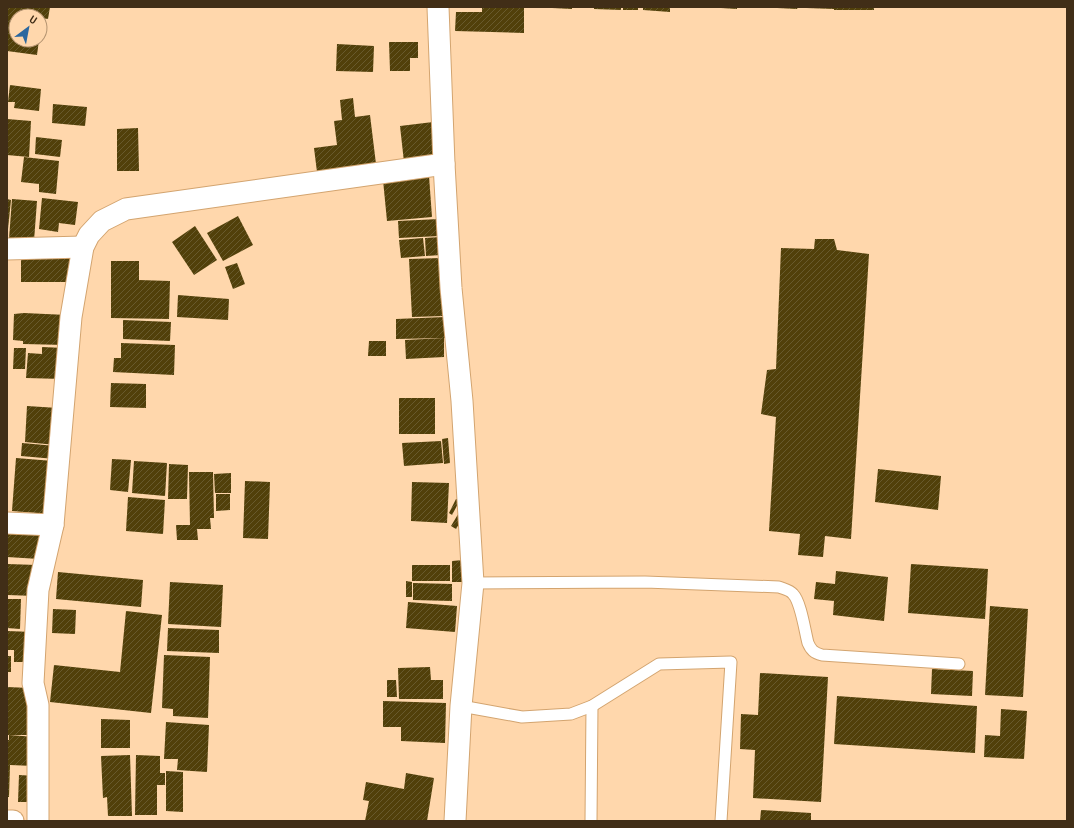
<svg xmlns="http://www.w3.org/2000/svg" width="1074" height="828" font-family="'Archivo Narrow',sans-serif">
	<defs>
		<pattern id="building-hatch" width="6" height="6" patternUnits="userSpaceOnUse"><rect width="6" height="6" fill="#51400a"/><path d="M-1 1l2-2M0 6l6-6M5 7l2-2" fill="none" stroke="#685a2d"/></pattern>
	</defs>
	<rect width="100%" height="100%" fill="#ffd7ac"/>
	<!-- building -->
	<g fill="url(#building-hatch)">
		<path d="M 7,7 L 50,7 L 48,19 L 41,18 L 41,22 L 40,16 L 16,16 L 16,40 L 39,40 L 37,55 L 7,51 Z"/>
		<path d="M 482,7 L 524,8 L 524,33 L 455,31 L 456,12 L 482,12 Z"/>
		<path d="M 552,7 L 572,7 L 572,9 L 552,8 Z"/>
		<path d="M 594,7 L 621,7 L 621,10 L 594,9 Z"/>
		<rect x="623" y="7" width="15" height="3"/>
		<path d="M 643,7 L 670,7 L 670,12 L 643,10 Z"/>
		<path d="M 721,7 L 737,7 L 737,9 L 721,8 Z"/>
		<path d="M 777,7 L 798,7 L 797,9 L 777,8 Z"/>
		<path d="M 806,7 L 834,7 L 834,9 L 806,8 Z"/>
		<rect x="834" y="7" width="40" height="3"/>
		<path d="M 389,42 L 418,42 L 418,58 L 410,58 L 410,71 L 390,71 Z"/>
		<path d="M 337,44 L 374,46 L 373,72 L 336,71 Z"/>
		<path d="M 10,85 L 41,89 L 39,111 L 14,108 L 15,102 L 8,102 Z"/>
		<path d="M 353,98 L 355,117 L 370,115 L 376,164 L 317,172 L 314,148 L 337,145 L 334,121 L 342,120 L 340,100 Z"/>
		<path d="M 53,104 L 87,107 L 85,126 L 52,123 Z"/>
		<path d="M 7,119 L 31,121 L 29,157 L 7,155 Z"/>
		<path d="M 433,122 L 437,159 L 404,162 L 400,126 Z"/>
		<path d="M 138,128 L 139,171 L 117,171 L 117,129 Z"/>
		<path d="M 36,137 L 62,140 L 60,157 L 35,154 Z"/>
		<path d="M 24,157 L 59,161 L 56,194 L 39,192 L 39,184 L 21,182 Z"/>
		<path d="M 429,176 L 432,217 L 387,221 L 383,180 Z"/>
		<path d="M 42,198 L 78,202 L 75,225 L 59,223 L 58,232 L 39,229 Z"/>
		<path d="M 7,199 L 11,200 L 8,229 L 7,229 Z"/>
		<path d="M 12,199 L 37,201 L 34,241 L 9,239 Z"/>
		<path d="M 238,216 L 253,245 L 223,261 L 207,233 Z"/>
		<path d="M 439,219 L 440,236 L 399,238 L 398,221 Z"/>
		<path d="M 195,226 L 217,260 L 194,275 L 172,242 Z"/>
		<path d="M 440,237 L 441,255 L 426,256 L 425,238 Z"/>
		<path d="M 423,238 L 425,256 L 401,258 L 399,240 Z"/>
		<path d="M 815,239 L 834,239 L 837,250 L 869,254 L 851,539 L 825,536 L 823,557 L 798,555 L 800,534 L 769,531 L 776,417 L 761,414 L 767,370 L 776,369 L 781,248 L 814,249 Z"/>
		<path d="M 21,253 L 76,254 L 76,282 L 21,282 Z"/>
		<path d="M 441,258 L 444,316 L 412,317 L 409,259 Z"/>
		<path d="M 111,261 L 139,261 L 139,280 L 170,281 L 169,319 L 111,318 Z"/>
		<path d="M 237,263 L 245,284 L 233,289 L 225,267 Z"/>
		<path d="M 178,295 L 229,299 L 228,320 L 177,317 Z"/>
		<path d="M 24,313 L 67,315 L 66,345 L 23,344 L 23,341 L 13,340 L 14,314 Z"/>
		<path d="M 445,317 L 446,338 L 396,339 L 396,319 Z"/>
		<path d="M 123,320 L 171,322 L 170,341 L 123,339 Z"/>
		<path d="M 444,338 L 444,357 L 406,359 L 405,340 Z"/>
		<path d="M 369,341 L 386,341 L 386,356 L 368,356 Z"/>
		<path d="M 121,343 L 175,345 L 174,375 L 113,372 L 114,358 L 121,358 Z"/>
		<path d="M 42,347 L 64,348 L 62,379 L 26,378 L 28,353 L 42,354 Z"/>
		<path d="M 14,348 L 26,348 L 25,369 L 13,369 Z"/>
		<path d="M 111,383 L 146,384 L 146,408 L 110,407 Z"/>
		<rect x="399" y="398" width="36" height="36"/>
		<path d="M 27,406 L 58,408 L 56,445 L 25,442 Z"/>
		<path d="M 448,438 L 450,463 L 444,464 L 442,439 Z"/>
		<path d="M 441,441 L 443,463 L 404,466 L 402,443 Z"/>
		<path d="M 22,443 L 56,446 L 55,459 L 21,456 Z"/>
		<path d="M 16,458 L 53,461 L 49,514 L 12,511 Z"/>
		<path d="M 112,459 L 131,460 L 128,492 L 110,490 Z"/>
		<path d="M 134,461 L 167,463 L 165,496 L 132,493 Z"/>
		<path d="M 169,464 L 188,465 L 187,499 L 168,499 Z"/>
		<path d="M 878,469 L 941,476 L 938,510 L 875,502 Z"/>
		<path d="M 189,472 L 213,472 L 214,518 L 210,518 L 211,529 L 197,529 L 198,540 L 177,540 L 176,525 L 190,525 Z"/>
		<path d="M 231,473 L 231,493 L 215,493 L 214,474 Z"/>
		<path d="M 245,481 L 270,482 L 268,539 L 243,538 Z"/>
		<path d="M 412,482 L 449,483 L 447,523 L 411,521 Z"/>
		<path d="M 216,494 L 230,494 L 230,510 L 216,511 Z"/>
		<path d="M 128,497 L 165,500 L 163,534 L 126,531 Z"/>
		<path d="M 456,499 L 460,500 L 452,515 L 449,513 Z"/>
		<path d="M 460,511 L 465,514 L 456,529 L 451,526 Z"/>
		<path d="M 7,531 L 41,533 L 39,559 L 7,557 Z"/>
		<path d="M 463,560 L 463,582 L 452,582 L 452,561 Z"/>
		<path d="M 7,564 L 37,565 L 36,596 L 7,595 Z"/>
		<path d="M 911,564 L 988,569 L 985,619 L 908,613 Z"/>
		<rect x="412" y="565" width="38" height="16"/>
		<path d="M 836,571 L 888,577 L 884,621 L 833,615 L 834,601 L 814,599 L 816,582 L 835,584 Z"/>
		<path d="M 58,572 L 143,580 L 141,607 L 56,599 Z"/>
		<path d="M 406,581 L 412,582 L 412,597 L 406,597 Z"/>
		<path d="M 170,582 L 223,585 L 221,627 L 168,624 Z"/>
		<path d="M 413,583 L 452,584 L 452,601 L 413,600 Z"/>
		<path d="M 7,599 L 21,599 L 20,629 L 7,628 Z"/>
		<path d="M 408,602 L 457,606 L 455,632 L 406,628 Z"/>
		<path d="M 990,606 L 1028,609 L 1023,697 L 985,695 Z"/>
		<path d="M 53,609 L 76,610 L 75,634 L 52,633 Z"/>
		<path d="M 126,611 L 162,615 L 151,713 L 50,702 L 54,665 L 120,672 Z"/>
		<path d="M 168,628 L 219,630 L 219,653 L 167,651 Z"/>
		<path d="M 7,631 L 33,632 L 33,662 L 14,662 L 14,650 L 7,650 Z"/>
		<path d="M 164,655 L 210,657 L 208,718 L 173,716 L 173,709 L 162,708 Z"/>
		<rect x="7" y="656" width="4" height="16"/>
		<path d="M 430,667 L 431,680 L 443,680 L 443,699 L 399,699 L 398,668 Z"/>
		<path d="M 932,669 L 973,671 L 972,696 L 931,694 Z"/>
		<path d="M 760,673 L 828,677 L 821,802 L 753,798 L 755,750 L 740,749 L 741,714 L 758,715 Z"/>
		<path d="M 387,680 L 396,680 L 397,697 L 387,697 Z"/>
		<path d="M 7,687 L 30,688 L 28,735 L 7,735 Z"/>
		<path d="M 837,696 L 977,706 L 975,753 L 834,744 Z"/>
		<path d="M 383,701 L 446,703 L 445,743 L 401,741 L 401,727 L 383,727 Z"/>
		<path d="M 1001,709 L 1027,711 L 1024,759 L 984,757 L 985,735 L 1000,736 Z"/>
		<path d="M 101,719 L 130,720 L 130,748 L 101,748 Z"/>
		<path d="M 166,722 L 209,725 L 207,772 L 177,770 L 178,759 L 164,759 Z"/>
		<path d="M 9,735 L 36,737 L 34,766 L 10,765 L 9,797 L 7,797 L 7,740 L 9,740 Z"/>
		<path d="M 130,755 L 132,816 L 108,816 L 107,797 L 103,798 L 101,756 Z"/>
		<path d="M 136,755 L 160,756 L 160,773 L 165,773 L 165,785 L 157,785 L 157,815 L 135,815 Z"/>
		<path d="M 166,771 L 183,772 L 183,812 L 166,811 Z"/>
		<path d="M 406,773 L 434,778 L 427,821 L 365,821 L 369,801 L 363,800 L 366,782 L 404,789 Z"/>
		<path d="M 19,775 L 36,776 L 35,802 L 18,802 Z"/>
		<path d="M 761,810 L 811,813 L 811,821 L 760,821 Z"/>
	</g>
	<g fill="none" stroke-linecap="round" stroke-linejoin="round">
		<defs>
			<g id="lane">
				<path d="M 473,583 L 645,582 L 779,587 C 784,589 790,590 793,594 C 801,602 805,632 808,643 C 811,650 814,653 822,655 L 959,664"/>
				<path d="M 461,706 L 522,717 L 571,714 L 592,706 L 659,664 L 731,662 L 721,821"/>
				<path d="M 591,821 L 592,706"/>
			</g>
			<g id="street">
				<path d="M 438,7 L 444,164 L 451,288 L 462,401 L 473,583 L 461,706 L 455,821"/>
				<path d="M 7,249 L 83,247"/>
				<path d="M 7,523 L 53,525"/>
				<path d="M 7,821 L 13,821"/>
				<path d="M 38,821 L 38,705 L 33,683 L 38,590 L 53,525 L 71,317 L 83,247 L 89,235 L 102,221 L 126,209 L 444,164"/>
			</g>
		</defs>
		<!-- lane casing -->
		<use href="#lane" stroke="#d3a46f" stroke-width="13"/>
		<!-- street casing -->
		<use href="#street" stroke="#d3a46f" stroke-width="23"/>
		<!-- lane -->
		<use href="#lane" stroke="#fff" stroke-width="11"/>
		<!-- street -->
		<use href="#street" stroke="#fff" stroke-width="21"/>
	</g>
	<!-- border -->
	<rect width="1074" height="828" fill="none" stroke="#412e17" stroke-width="16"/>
	<!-- north arrow -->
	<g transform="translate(28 28) rotate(32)"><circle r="19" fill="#ffd7ac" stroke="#b39370"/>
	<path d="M0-3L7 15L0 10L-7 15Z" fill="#2b679f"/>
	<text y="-6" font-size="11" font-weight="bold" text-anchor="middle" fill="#412e17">U</text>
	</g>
</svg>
